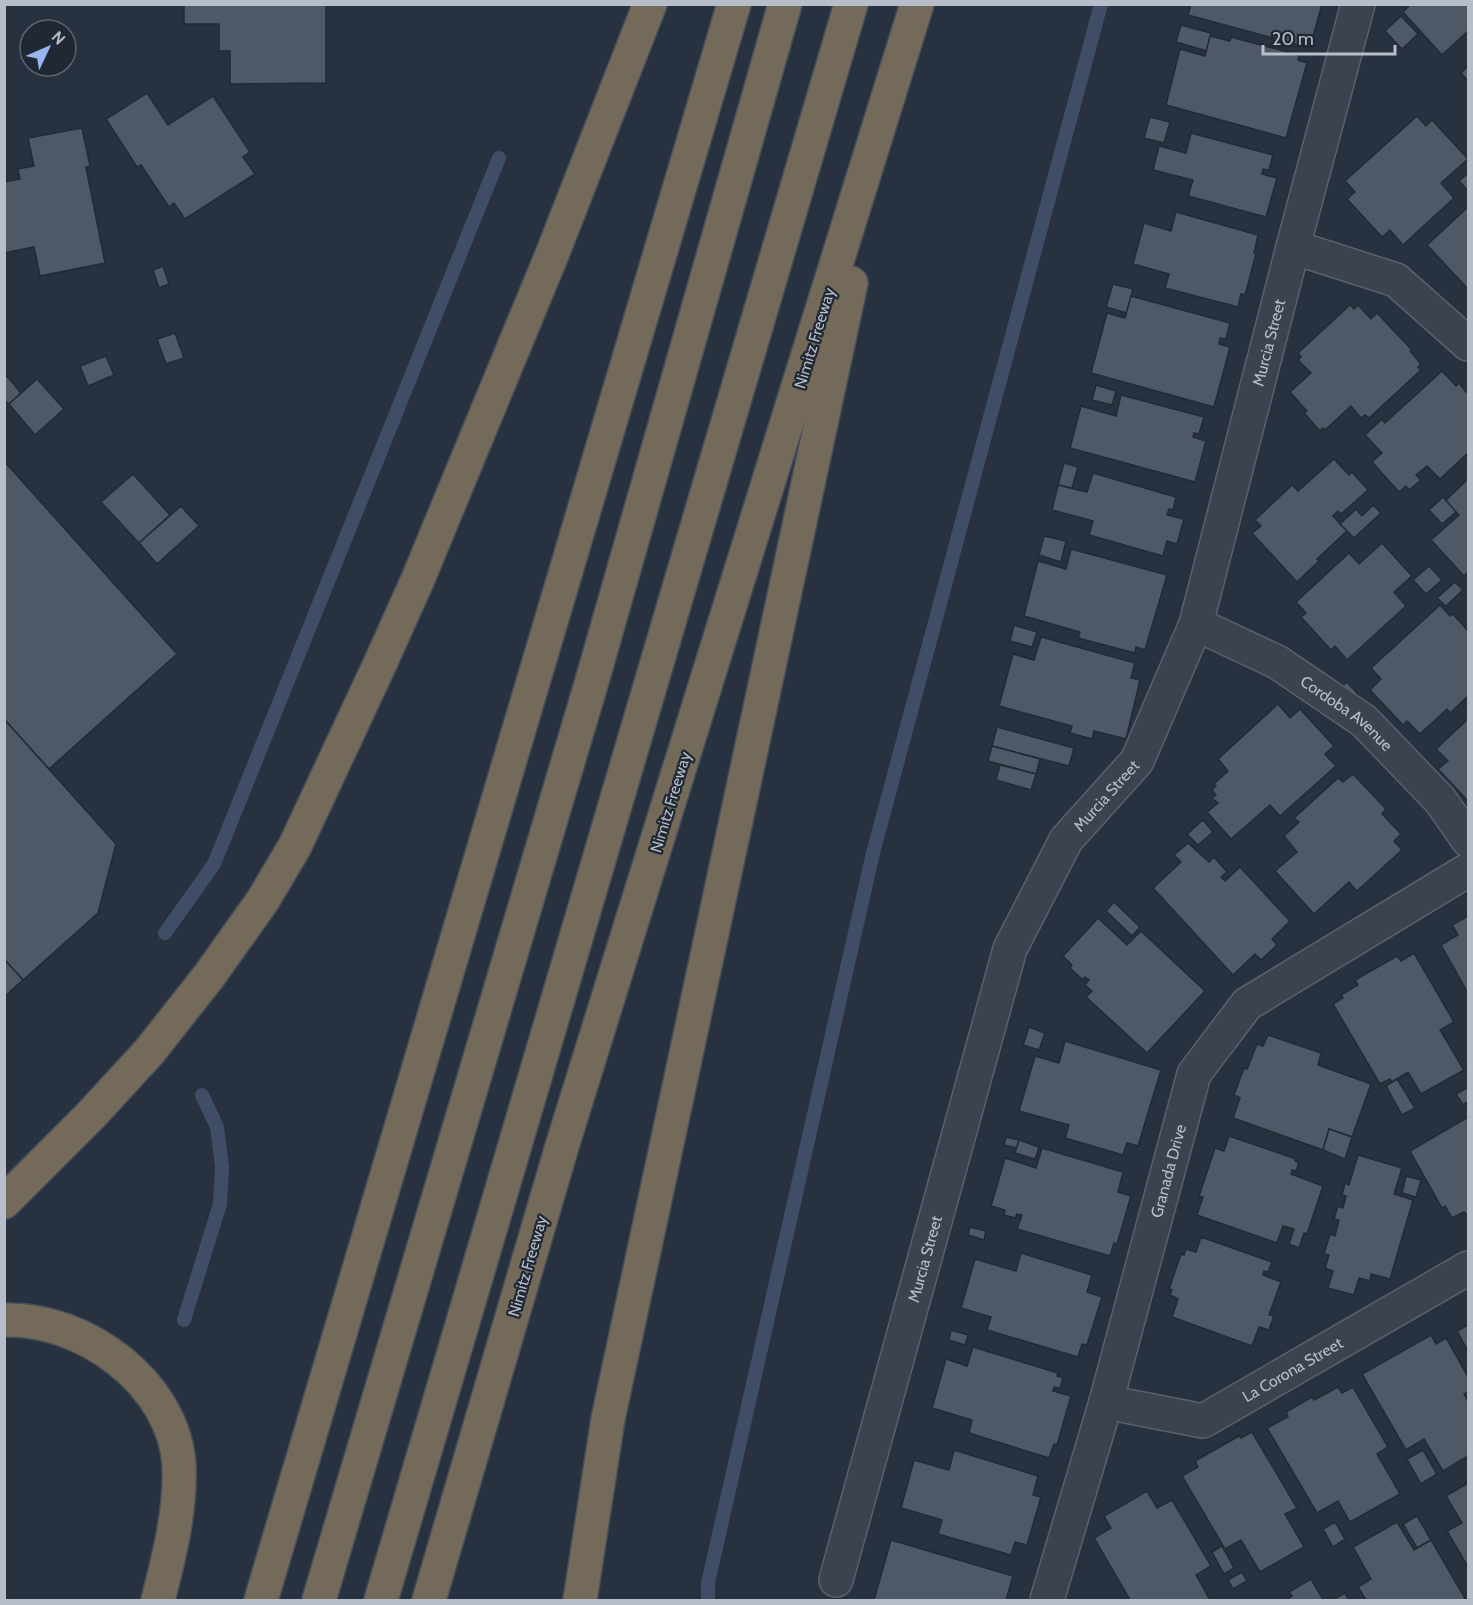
<svg xmlns="http://www.w3.org/2000/svg" width="1473" height="1605" font-family="Cabin,sans-serif">
	<rect width="100%" height="100%" fill="#28313f"/>
	<g fill="none" stroke-linecap="round" stroke-linejoin="round">
		<!-- stream -->
		<g stroke="#3f4e66" stroke-width="14">
			<path d="M 165,933 L 214,864 L 499,158"/>
			<path d="M 184,1320 L 220,1204 L 222,1167 L 217,1127 L 202,1095"/>
			<path d="M 708,1600 L 708,1583 L 873,853 L 1101,4"/>
		</g>
	</g>
	<!-- building -->
	<g fill="#4e5867" stroke="#222a36" stroke-width="1.5">
		<path d="M 184,4 L 326,4 L 326,83 L 230,84 L 230,51 L 219,51 L 219,24 L 184,24 Z"/>
		<path d="M 1191,4 L 1322,4 L 1310,48 L 1188,15 Z"/>
		<path d="M 1411,4 L 1468,4 L 1468,31 L 1442,55 L 1403,12 Z"/>
		<path d="M 1401,16 L 1418,34 L 1402,49 L 1385,31 Z"/>
		<path d="M 1181,25 L 1211,33 L 1207,51 L 1176,42 Z"/>
		<path d="M 1210,36 L 1230,41 L 1231,37 L 1299,55 L 1298,60 L 1307,63 L 1286,138 L 1166,105 L 1180,49 L 1205,56 Z"/>
		<path d="M 1468,66 L 1468,81 L 1461,73 Z"/>
		<path d="M 147,93 L 168,125 L 213,96 L 250,152 L 243,157 L 255,174 L 185,219 L 174,203 L 169,207 L 141,165 L 137,167 L 106,119 Z"/>
		<path d="M 1417,116 L 1426,126 L 1432,120 L 1468,159 L 1441,183 L 1454,198 L 1403,245 L 1390,230 L 1382,237 L 1347,199 L 1355,192 L 1345,181 Z"/>
		<path d="M 1150,117 L 1170,122 L 1164,143 L 1144,138 Z"/>
		<path d="M 82,128 L 90,166 L 86,167 L 105,263 L 40,276 L 34,247 L 4,253 L 4,182 L 20,179 L 18,169 L 34,166 L 28,138 Z"/>
		<path d="M 1191,133 L 1273,155 L 1269,170 L 1263,169 L 1262,174 L 1277,178 L 1266,217 L 1188,196 L 1193,180 L 1153,170 L 1159,146 L 1186,153 Z"/>
		<path d="M 1468,173 L 1468,191 L 1459,181 Z"/>
		<path d="M 1468,207 L 1468,289 L 1427,245 Z"/>
		<path d="M 1176,212 L 1258,235 L 1254,253 L 1256,254 L 1245,295 L 1241,294 L 1238,307 L 1165,288 L 1169,274 L 1133,264 L 1144,223 L 1171,231 Z"/>
		<path d="M 163,266 L 169,284 L 159,288 L 153,270 Z"/>
		<path d="M 1113,284 L 1133,289 L 1127,313 L 1106,307 Z"/>
		<path d="M 1131,296 L 1230,323 L 1226,339 L 1220,338 L 1219,344 L 1230,347 L 1214,407 L 1091,373 L 1107,313 L 1125,318 Z"/>
		<path d="M 1350,305 L 1354,309 L 1358,305 L 1371,319 L 1377,313 L 1412,350 L 1410,351 L 1421,364 L 1418,367 L 1421,370 L 1369,418 L 1365,415 L 1361,418 L 1351,406 L 1325,430 L 1323,428 L 1320,431 L 1304,413 L 1307,411 L 1290,392 L 1311,373 L 1298,360 L 1301,357 L 1298,353 Z"/>
		<path d="M 175,333 L 184,358 L 166,364 L 157,339 Z"/>
		<path d="M 106,356 L 114,375 L 88,386 L 80,366 Z"/>
		<path d="M 1442,371 L 1456,386 L 1459,383 L 1468,394 L 1468,453 L 1440,479 L 1427,466 L 1416,475 L 1421,480 L 1409,490 L 1406,486 L 1399,492 L 1372,462 L 1382,453 L 1365,435 L 1382,419 L 1385,423 Z"/>
		<path d="M 7,376 L 21,393 L 9,404 L 4,400 L 4,379 Z"/>
		<path d="M 37,379 L 64,409 L 35,435 L 9,404 Z"/>
		<path d="M 1096,385 L 1116,391 L 1112,405 L 1092,400 Z"/>
		<path d="M 1121,395 L 1204,417 L 1199,434 L 1194,433 L 1193,437 L 1206,441 L 1195,482 L 1070,448 L 1081,406 L 1116,416 Z"/>
		<path d="M 1334,459 L 1349,475 L 1352,472 L 1368,490 L 1341,514 L 1338,511 L 1333,516 L 1347,531 L 1317,559 L 1319,561 L 1297,582 L 1252,533 L 1261,526 L 1255,520 L 1292,485 L 1298,491 Z"/>
		<path d="M 4,461 L 177,654 L 49,769 L 4,719 Z"/>
		<path d="M 1064,463 L 1078,467 L 1072,488 L 1058,485 Z"/>
		<path d="M 1093,473 L 1176,497 L 1173,510 L 1169,509 L 1167,515 L 1184,519 L 1177,544 L 1167,541 L 1163,556 L 1089,535 L 1093,521 L 1052,510 L 1058,485 L 1087,492 Z"/>
		<path d="M 133,474 L 170,515 L 139,543 L 101,502 Z"/>
		<path d="M 1468,479 L 1468,572 L 1464,576 L 1431,540 L 1459,515 L 1445,501 Z"/>
		<path d="M 1443,497 L 1456,512 L 1442,524 L 1429,510 Z"/>
		<path d="M 1373,505 L 1381,513 L 1354,538 L 1340,524 L 1356,509 L 1362,516 Z"/>
		<path d="M 181,506 L 199,526 L 157,564 L 139,543 Z"/>
		<path d="M 1044,536 L 1066,541 L 1061,562 L 1039,555 Z"/>
		<path d="M 1382,543 L 1412,576 L 1394,592 L 1406,606 L 1347,660 L 1335,646 L 1331,650 L 1301,617 L 1306,613 L 1296,602 L 1349,553 L 1359,564 Z"/>
		<path d="M 1071,549 L 1167,575 L 1145,650 L 1136,647 L 1135,653 L 1078,638 L 1080,632 L 1024,616 L 1038,561 L 1066,569 Z"/>
		<path d="M 1429,566 L 1442,580 L 1426,594 L 1413,580 Z"/>
		<path d="M 1455,582 L 1463,590 L 1446,606 L 1437,598 Z"/>
		<path d="M 1440,605 L 1450,616 L 1453,614 L 1468,631 L 1468,696 L 1450,713 L 1447,709 L 1420,734 L 1407,721 L 1403,725 L 1370,690 L 1381,679 L 1371,668 Z"/>
		<path d="M 1014,625 L 1037,632 L 1032,647 L 1010,641 Z"/>
		<path d="M 1041,637 L 1135,663 L 1131,678 L 1140,680 L 1126,739 L 1094,731 L 1092,739 L 1070,733 L 1072,726 L 999,706 L 1013,654 L 1034,660 Z"/>
		<path d="M 1347,682 L 1357,693 L 1344,705 L 1333,694 Z"/>
		<path d="M 1278,704 L 1290,718 L 1300,709 L 1334,746 L 1325,754 L 1336,766 L 1280,816 L 1270,805 L 1231,839 L 1207,812 L 1218,803 L 1212,798 L 1216,795 L 1212,790 L 1216,786 L 1214,784 L 1228,771 L 1218,759 Z"/>
		<path d="M 4,719 L 116,844 L 98,913 L 23,980 L 4,959 Z"/>
		<path d="M 1468,719 L 1468,801 L 1438,769 L 1448,761 L 1436,749 Z"/>
		<path d="M 997,727 L 1074,748 L 1069,766 L 992,746 Z"/>
		<path d="M 992,746 L 1040,759 L 1036,774 L 988,761 Z"/>
		<path d="M 1000,765 L 1036,774 L 1031,790 L 996,780 Z"/>
		<path d="M 1353,774 L 1386,809 L 1382,814 L 1401,834 L 1394,841 L 1402,850 L 1357,891 L 1349,882 L 1314,914 L 1275,871 L 1297,852 L 1284,836 L 1299,822 L 1294,818 L 1338,778 L 1343,782 Z"/>
		<path d="M 1203,820 L 1213,832 L 1198,845 L 1187,834 Z"/>
		<path d="M 1188,843 L 1209,862 L 1214,857 L 1227,872 L 1221,877 L 1225,881 L 1240,867 L 1290,921 L 1272,939 L 1277,945 L 1261,960 L 1255,954 L 1233,975 L 1153,888 L 1181,862 L 1174,855 Z"/>
		<path d="M 1114,902 L 1140,927 L 1132,936 L 1106,911 Z"/>
		<path d="M 1468,916 L 1468,993 L 1441,945 L 1458,935 L 1452,925 Z"/>
		<path d="M 1098,918 L 1127,945 L 1141,931 L 1205,991 L 1147,1053 L 1086,997 L 1092,991 L 1085,985 L 1089,980 L 1085,977 L 1083,980 L 1070,968 L 1072,965 L 1063,956 Z"/>
		<path d="M 1414,953 L 1454,1022 L 1440,1030 L 1464,1070 L 1421,1094 L 1408,1072 L 1392,1082 L 1390,1079 L 1380,1084 L 1333,1004 L 1343,998 L 1341,995 L 1358,985 L 1355,980 L 1397,956 L 1401,961 Z"/>
		<path d="M 4,959 L 23,980 L 4,997 Z"/>
		<path d="M 1029,1027 L 1045,1033 L 1039,1050 L 1023,1045 Z"/>
		<path d="M 1268,1035 L 1321,1053 L 1318,1065 L 1371,1084 L 1352,1137 L 1329,1129 L 1323,1150 L 1233,1118 L 1240,1098 L 1234,1095 L 1244,1068 L 1247,1069 L 1257,1044 L 1263,1046 Z"/>
		<path d="M 1065,1041 L 1161,1070 L 1138,1146 L 1127,1143 L 1123,1155 L 1065,1138 L 1069,1125 L 1019,1111 L 1035,1056 L 1059,1063 Z"/>
		<path d="M 1397,1079 L 1415,1108 L 1402,1115 L 1386,1086 Z"/>
		<path d="M 1468,1087 L 1468,1102 L 1463,1105 L 1456,1094 Z"/>
		<path d="M 1468,1117 L 1468,1213 L 1466,1214 L 1464,1212 L 1452,1218 L 1445,1206 L 1442,1208 L 1410,1151 Z"/>
		<path d="M 1329,1129 L 1352,1137 L 1345,1159 L 1323,1150 Z"/>
		<path d="M 1229,1136 L 1296,1159 L 1295,1161 L 1299,1163 L 1296,1171 L 1292,1170 L 1291,1174 L 1323,1186 L 1307,1234 L 1304,1233 L 1299,1248 L 1289,1244 L 1294,1229 L 1283,1226 L 1277,1243 L 1197,1215 L 1203,1197 L 1199,1196 L 1215,1148 L 1224,1151 Z"/>
		<path d="M 1006,1137 L 1019,1140 L 1017,1148 L 1004,1145 Z"/>
		<path d="M 1019,1140 L 1039,1147 L 1035,1159 L 1015,1153 Z"/>
		<path d="M 1042,1148 L 1123,1172 L 1118,1192 L 1131,1196 L 1117,1244 L 1114,1243 L 1110,1256 L 1017,1229 L 1022,1215 L 1017,1214 L 1015,1218 L 1004,1215 L 1005,1210 L 991,1206 L 1005,1158 L 1036,1168 Z"/>
		<path d="M 1358,1155 L 1402,1168 L 1394,1194 L 1413,1200 L 1390,1279 L 1371,1274 L 1370,1281 L 1359,1278 L 1354,1295 L 1328,1288 L 1333,1271 L 1325,1268 L 1329,1255 L 1324,1254 L 1330,1234 L 1335,1236 L 1339,1220 L 1334,1219 L 1338,1206 L 1343,1208 L 1346,1196 L 1342,1195 L 1345,1183 L 1349,1185 Z"/>
		<path d="M 1406,1176 L 1421,1180 L 1416,1197 L 1402,1193 Z"/>
		<path d="M 970,1227 L 986,1231 L 984,1240 L 968,1235 Z"/>
		<path d="M 1201,1237 L 1272,1262 L 1268,1272 L 1264,1271 L 1263,1275 L 1281,1282 L 1269,1315 L 1274,1316 L 1269,1330 L 1259,1327 L 1252,1346 L 1172,1317 L 1178,1299 L 1170,1295 L 1172,1290 L 1169,1289 L 1181,1254 L 1184,1255 L 1186,1249 L 1196,1252 Z"/>
		<path d="M 1021,1253 L 1092,1275 L 1087,1292 L 1102,1297 L 1087,1345 L 1082,1344 L 1078,1357 L 987,1330 L 991,1317 L 961,1308 L 975,1259 L 1016,1271 Z"/>
		<path d="M 1468,1325 L 1468,1351 L 1457,1331 Z"/>
		<path d="M 951,1330 L 968,1335 L 965,1345 L 949,1340 Z"/>
		<path d="M 1431,1335 L 1436,1344 L 1446,1338 L 1468,1377 L 1468,1392 L 1464,1394 L 1468,1401 L 1468,1456 L 1443,1471 L 1424,1439 L 1406,1450 L 1362,1374 Z"/>
		<path d="M 973,1347 L 1058,1373 L 1057,1376 L 1063,1378 L 1060,1388 L 1054,1387 L 1053,1391 L 1071,1396 L 1057,1445 L 1054,1444 L 1049,1458 L 969,1433 L 972,1420 L 932,1408 L 946,1359 L 967,1366 Z"/>
		<path d="M 1338,1387 L 1342,1393 L 1353,1387 L 1388,1447 L 1377,1454 L 1400,1494 L 1350,1522 L 1338,1501 L 1317,1513 L 1267,1428 L 1288,1417 L 1286,1412 L 1312,1397 L 1314,1400 Z"/>
		<path d="M 1252,1432 L 1297,1508 L 1285,1514 L 1304,1547 L 1260,1572 L 1241,1540 L 1225,1549 L 1182,1476 L 1198,1467 L 1195,1461 L 1239,1436 L 1241,1438 Z"/>
		<path d="M 954,1450 L 1038,1476 L 1033,1495 L 1041,1497 L 1027,1545 L 1015,1542 L 1011,1555 L 938,1534 L 942,1520 L 901,1508 L 914,1460 L 949,1470 Z"/>
		<path d="M 1423,1450 L 1437,1474 L 1421,1484 L 1407,1459 Z"/>
		<path d="M 1468,1483 L 1468,1567 L 1447,1531 L 1462,1523 L 1446,1496 Z"/>
		<path d="M 1147,1491 L 1157,1508 L 1172,1500 L 1211,1566 L 1196,1575 L 1210,1600 L 1130,1600 L 1094,1538 L 1111,1528 L 1104,1516 Z"/>
		<path d="M 1417,1516 L 1431,1540 L 1417,1548 L 1403,1524 Z"/>
		<path d="M 1335,1522 L 1345,1539 L 1333,1547 L 1323,1529 Z"/>
		<path d="M 1397,1522 L 1414,1550 L 1431,1540 L 1466,1600 L 1366,1600 L 1358,1587 L 1371,1579 L 1353,1547 Z"/>
		<path d="M 891,1540 L 1013,1576 L 1006,1600 L 874,1600 Z"/>
		<path d="M 1222,1546 L 1234,1568 L 1224,1574 L 1212,1552 Z"/>
		<path d="M 1242,1572 L 1247,1581 L 1233,1589 L 1228,1580 Z"/>
		<path d="M 1311,1579 L 1323,1600 L 1285,1600 L 1292,1596 L 1289,1592 Z"/>
		<path d="M 1345,1593 L 1349,1600 L 1332,1600 Z"/>
	</g>
	<g fill="none" stroke-linecap="round" stroke-linejoin="round">
		<defs>
			<g id="minor">
				<path d="M 1293,247 L 1396,280 L 1468,344"/>
				<path id="s1" d="M 1196,624 L 1277,662 L 1364,721 L 1440,800 L 1468,840"/>
				<path id="s2" d="M 1106,1402 L 1203,1421 L 1468,1268"/>
				<path id="s3" d="M 836,1580 L 1010,949 L 1066,840 L 1137,761 L 1196,624 L 1293,247 L 1358,4"/>
				<path id="s4" d="M 1047,1600 L 1106,1402 L 1194,1074 L 1247,1004 L 1468,870"/>
			</g>
			<g id="highway">
				<path d="M 4,1202 L 92,1114 L 149,1052 L 209,976 L 263,900 L 295,846 L 379,666 L 418,579 L 551,257 L 650,4"/>
				<path d="M 4,1320 C 83,1317 174,1383 179,1465 C 181,1511 169,1557 158,1600"/>
				<path d="M 261,1600 L 734,4"/>
				<path d="M 319,1600 L 592,681 L 785,4"/>
				<path d="M 381,1600 L 851,4"/>
				<path d="M 429,1600 L 563,1143 L 917,4"/>
				<path d="M 580,1600 L 608,1419 L 851,283"/>
			</g>
		</defs>
		<!-- minor casing -->
		<use href="#minor" stroke="#5a616c" stroke-width="36"/>
		<!-- highway casing -->
		<use href="#highway" stroke="#464e59" stroke-width="36"/>
		<!-- minor -->
		<use href="#minor" stroke="#3c434f" stroke-width="33"/>
		<!-- highway -->
		<use href="#highway" stroke="#746a59" stroke-width="33"/>
	</g>
	<g text-anchor="middle" stroke-width="4.5" stroke-linejoin="round" paint-order="stroke">
		<!-- street labels -->
		<g font-size="16" fill="#b8bec9" stroke="#202834">
			<text transform="translate(814 338) rotate(-73)" y="6">Nimitz Freeway</text>
			<text dy="6" stroke="none"><textPath href="#s3" startOffset="1323">Murcia Street</textPath></text>
			<text dy="6" stroke="none"><textPath href="#s1" startOffset="176">Cordoba Avenue</textPath></text>
			<text dy="6" stroke="none"><textPath href="#s3" startOffset="837">Murcia Street</textPath></text>
			<text transform="translate(670 802) rotate(-73)" y="6">Nimitz Freeway</text>
			<text dy="6" stroke="none"><textPath href="#s4" startOffset="446">Granada Drive</textPath></text>
			<text dy="6" stroke="none"><textPath href="#s3" startOffset="333">Murcia Street</textPath></text>
			<text transform="translate(527 1266) rotate(-74)" y="6">Nimitz Freeway</text>
			<text dy="6" stroke="none"><textPath href="#s2" startOffset="202">La Corona Street</textPath></text>
		</g>
	</g>
	<!-- border -->
	<rect width="1473" height="1605" fill="none" stroke="#b8bec9" stroke-width="12"/>
	<!-- north arrow -->
	<g transform="translate(48 48) rotate(46)"><circle r="28" fill="#202834" stroke="#5d6470" stroke-width="1.5"/>
	<path d="M0-4.5L10 22L0 15L-10 22Z" fill="#97b6f0"/>
	<text y="-9" font-size="16" font-weight="bold" text-anchor="middle" fill="#b8bec9">N</text>
	</g>
	<!-- scale -->
	<path d="M1263 45v9h132v-9" fill="none" stroke="#b8bec9" stroke-width="3"/>
	<text x="1272" y="45" font-size="18" fill="#b8bec9" stroke="#202834" stroke-width="4.5" paint-order="stroke">20 m</text>
</svg>
